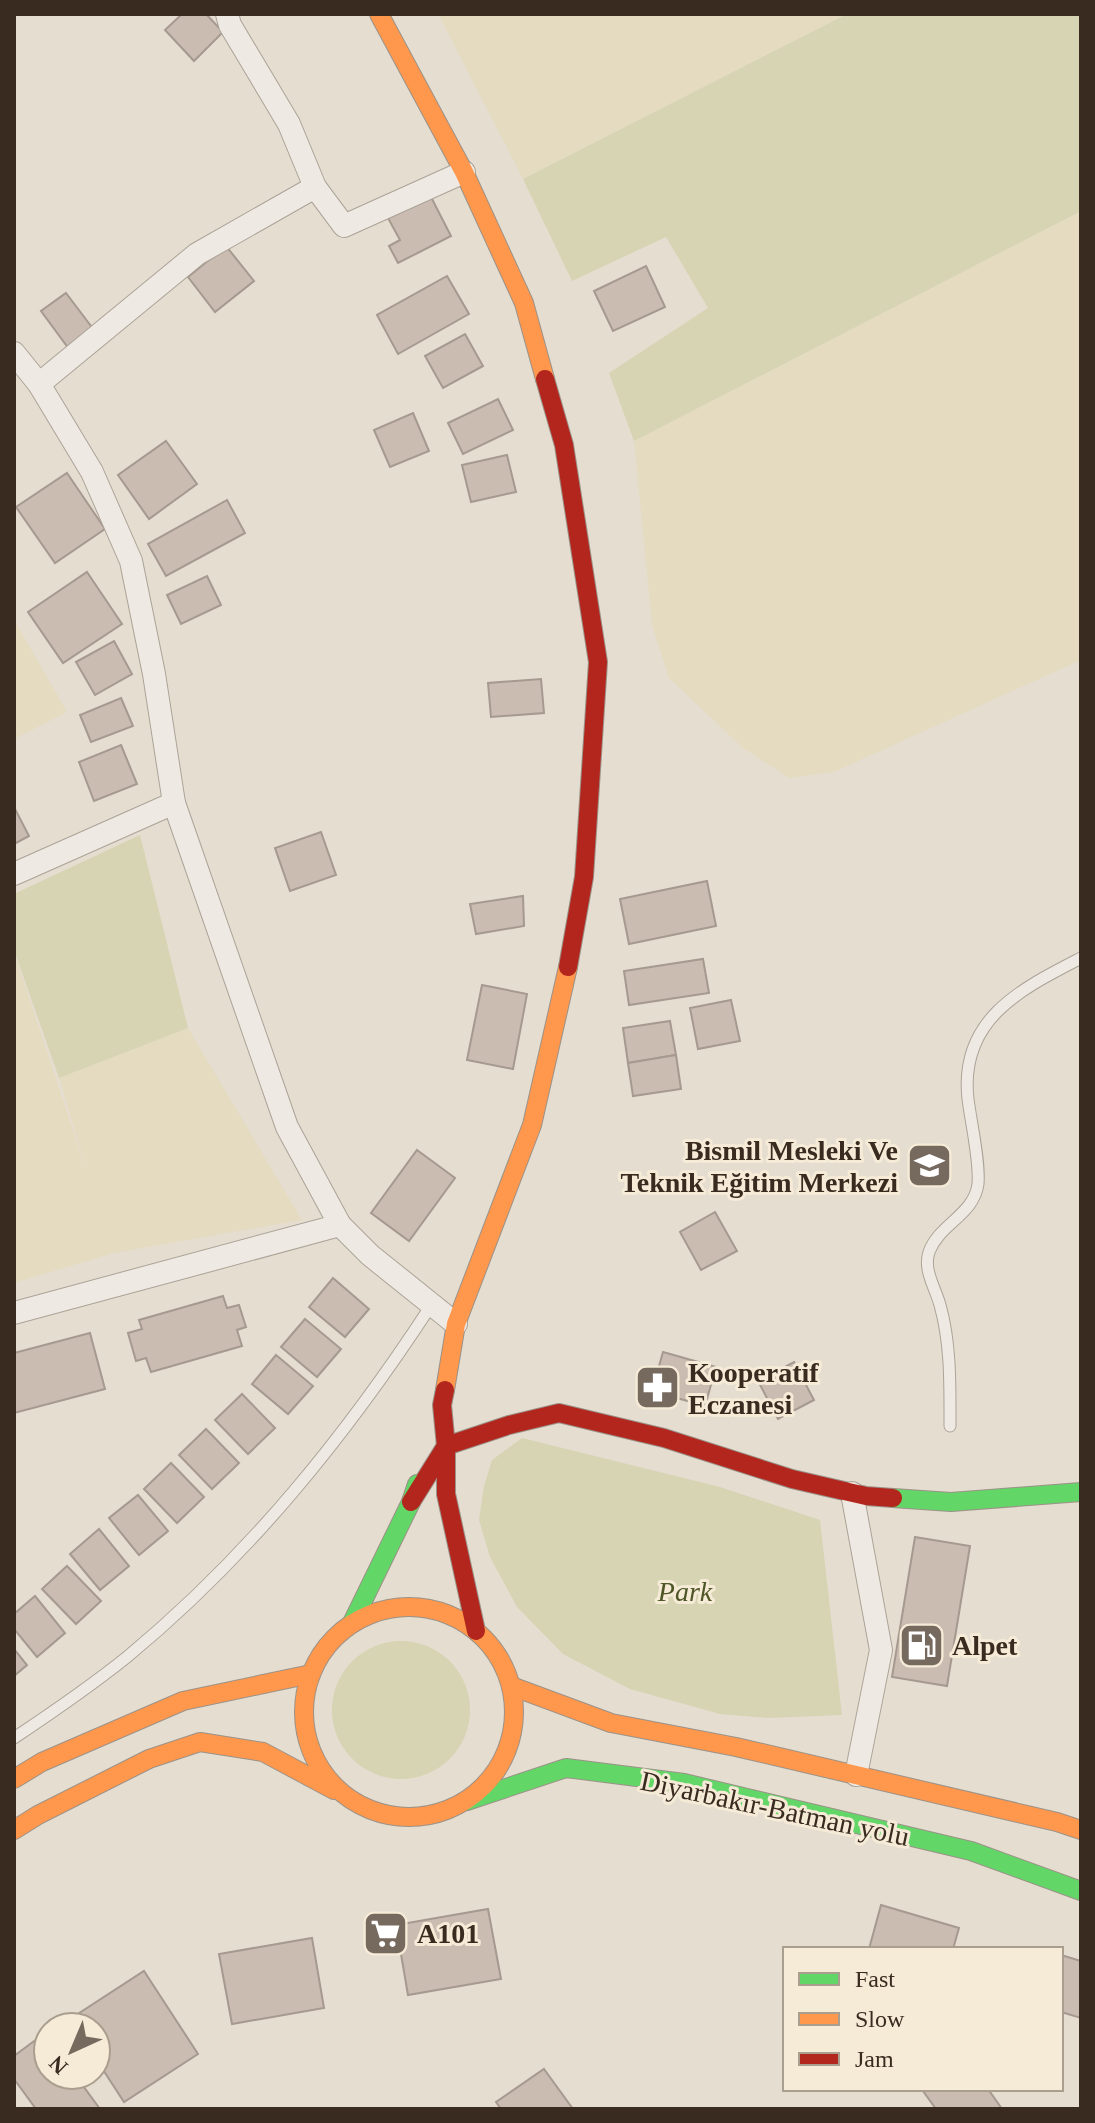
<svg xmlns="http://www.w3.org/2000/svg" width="1095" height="2123" font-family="'Times New Roman',serif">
	<rect width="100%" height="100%" fill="#e5ddd0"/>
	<!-- farmland -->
	<g fill="#e4dbc1">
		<path d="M 438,14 L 847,14 L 523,179 Z"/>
		<path d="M 1081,211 L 1081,660 L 834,772 L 789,778 L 743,748 L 669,678 L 652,625 L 634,441 Z"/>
		<path d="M 16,623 L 67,712 L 14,739 L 14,624 Z"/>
		<path d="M 14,952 L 90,1181 L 59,1078 L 188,1028 L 302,1220 L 114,1253 L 14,1283 Z"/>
	</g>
	<!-- green -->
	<g fill="#d6d4b3">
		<path d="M 847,14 L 1081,14 L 1081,211 L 634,441 L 609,373 L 708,308 L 666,237 L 572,281 L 523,179 Z"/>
		<path d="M 140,835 L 188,1028 L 59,1078 L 14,950 L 14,894 Z"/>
		<path d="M 522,1438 L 720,1487 L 820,1520 L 842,1715 L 768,1718 L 720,1714 L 630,1689 L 563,1654 L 517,1607 L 490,1557 L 479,1520 L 484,1486 L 492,1460 Z"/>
		<circle cx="401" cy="1710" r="69"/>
	</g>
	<!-- building -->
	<g fill="#cabcb1" stroke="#a6998f" stroke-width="2">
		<path d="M 182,14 L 206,14 L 223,32 L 194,61 L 165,30 Z"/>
		<path d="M 431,197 L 451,236 L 398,263 L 389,246 L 400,240 L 388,218 Z"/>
		<path d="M 226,246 L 254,281 L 215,312 L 188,277 Z"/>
		<path d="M 646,266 L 665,307 L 613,331 L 594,291 Z"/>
		<path d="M 447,276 L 469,314 L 398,354 L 377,315 Z"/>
		<path d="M 66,293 L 94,330 L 69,349 L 41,311 Z"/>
		<path d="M 465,334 L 483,366 L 443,388 L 425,356 Z"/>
		<path d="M 498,399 L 513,430 L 463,454 L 448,423 Z"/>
		<path d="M 413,413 L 429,451 L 390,467 L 374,430 Z"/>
		<path d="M 166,441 L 197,484 L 149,519 L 118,475 Z"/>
		<path d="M 507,455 L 516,492 L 471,502 L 462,465 Z"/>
		<path d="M 67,473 L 105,529 L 55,563 L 16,507 Z"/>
		<path d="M 227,500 L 245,533 L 166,576 L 148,544 Z"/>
		<path d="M 87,572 L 122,624 L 63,663 L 28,612 Z"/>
		<path d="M 207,576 L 221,605 L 181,624 L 167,595 Z"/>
		<path d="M 114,641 L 132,674 L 95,695 L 76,662 Z"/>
		<path d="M 541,679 L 544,713 L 491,717 L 488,683 Z"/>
		<path d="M 121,698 L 133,726 L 91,742 L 80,715 Z"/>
		<path d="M 121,745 L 137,784 L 94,801 L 79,762 Z"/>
		<path d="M 14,807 L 29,836 L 14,844 Z"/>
		<path d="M 321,832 L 336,875 L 290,891 L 275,848 Z"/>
		<path d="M 707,881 L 716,926 L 629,944 L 620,899 Z"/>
		<path d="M 523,896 L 524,926 L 476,934 L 470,904 Z"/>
		<path d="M 703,959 L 709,993 L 629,1005 L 624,971 Z"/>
		<path d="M 482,985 L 527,994 L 513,1069 L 467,1060 Z"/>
		<path d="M 731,1000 L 740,1041 L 698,1049 L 690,1008 Z"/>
		<path d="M 670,1021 L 676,1055 L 628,1063 L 623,1028 Z"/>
		<path d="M 676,1055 L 681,1089 L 633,1096 L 628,1063 Z"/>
		<path d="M 417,1150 L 455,1178 L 409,1241 L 371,1213 Z"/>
		<path d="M 715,1212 L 737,1251 L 701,1270 L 680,1232 Z"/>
		<path d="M 333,1278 L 369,1309 L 345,1337 L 309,1307 Z"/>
		<path d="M 223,1296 L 227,1308 L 239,1305 L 246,1327 L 237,1330 L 242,1346 L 151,1372 L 146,1358 L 136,1361 L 128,1333 L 142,1329 L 139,1320 Z"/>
		<path d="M 305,1319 L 341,1349 L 317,1377 L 281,1347 Z"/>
		<path d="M 90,1333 L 105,1389 L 14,1413 L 14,1353 Z"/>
		<path d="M 663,1352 L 716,1367 L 705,1406 L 652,1391 Z"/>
		<path d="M 276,1355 L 313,1386 L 288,1414 L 252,1384 Z"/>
		<path d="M 794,1362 L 814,1400 L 778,1419 L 758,1381 Z"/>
		<path d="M 242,1394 L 275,1428 L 248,1454 L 215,1420 Z"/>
		<path d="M 206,1429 L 239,1463 L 212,1489 L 179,1455 Z"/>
		<path d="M 171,1463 L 204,1497 L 177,1523 L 144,1489 Z"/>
		<path d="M 138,1495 L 168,1531 L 139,1555 L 109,1518 Z"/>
		<path d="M 99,1529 L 129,1566 L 100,1590 L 70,1554 Z"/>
		<path d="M 915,1537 L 970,1546 L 947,1686 L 892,1677 Z"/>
		<path d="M 67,1566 L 101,1601 L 76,1624 L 42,1589 Z"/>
		<path d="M 35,1596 L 65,1633 L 37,1657 L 14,1629 L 14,1614 Z"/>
		<path d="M 14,1649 L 27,1665 L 14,1676 Z"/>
		<path d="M 881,1905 L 959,1928 L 953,1949 L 869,1949 Z"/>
		<path d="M 488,1909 L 501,1979 L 408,1995 L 396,1925 Z"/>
		<path d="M 312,1938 L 324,2008 L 232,2024 L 219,1954 Z"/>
		<path d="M 1061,1955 L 1081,1961 L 1081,2018 L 1061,2012 Z"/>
		<path d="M 144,1971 L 198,2054 L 124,2102 L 96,2059 L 96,2027 L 75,2027 L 70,2019 Z"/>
		<path d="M 45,2033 L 48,2037 L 48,2075 L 75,2075 L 100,2109 L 36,2109 L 14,2079 L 14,2056 Z"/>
		<path d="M 544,2069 L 573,2109 L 501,2109 L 496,2102 Z"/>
		<path d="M 926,2089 L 988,2089 L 1002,2109 L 936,2109 L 923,2091 Z"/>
	</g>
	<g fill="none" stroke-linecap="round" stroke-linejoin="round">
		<defs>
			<g id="lane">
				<path d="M 950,1426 C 950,1386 951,1344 940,1305 C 935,1287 923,1270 929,1252 C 939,1224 974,1215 978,1184 C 980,1161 971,1123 968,1099 C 959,1019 1021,989 1081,958"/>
				<path d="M 14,1738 C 53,1712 91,1686 127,1657 C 249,1556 346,1436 432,1304"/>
			</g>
			<g id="street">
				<path d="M 227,14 L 230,25 L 289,124 L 315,187 L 344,226 L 464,172"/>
				<path d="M 14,353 L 39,384 L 92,472 L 131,561 L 154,674 L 174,803 L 287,1127 L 340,1225 L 370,1255 L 456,1324"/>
				<path d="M 39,384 L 197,254 L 315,187"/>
				<path d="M 14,874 L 174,803"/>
				<path d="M 14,1313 L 340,1225"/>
				<path d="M 852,1493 L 881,1650 L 856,1775"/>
			</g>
			<g id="fast">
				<path d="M 893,1498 L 951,1502 L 1081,1492"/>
				<path d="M 352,1623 L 411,1502 L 417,1484"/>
				<path d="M 467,1801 L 566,1768 L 684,1783 L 971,1851 L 1081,1891"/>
			</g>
			<g id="slow">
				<path d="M 379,14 L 464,172 L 524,303 L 545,379"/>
				<path d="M 445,1390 L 456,1324 L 532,1125 L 568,967"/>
				<circle cx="409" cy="1712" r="105"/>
				<path d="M 511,1686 L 611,1723 L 736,1747 L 1057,1822 L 1081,1830"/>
				<path d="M 14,1779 L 42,1762 L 183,1701 L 311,1674"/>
				<path d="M 14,1830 L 38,1815 L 149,1759 L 200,1742 L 263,1752 L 334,1790"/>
			</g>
			<g id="jam">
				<path d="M 545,379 L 564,445 L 598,662 L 584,877 L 568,967"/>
				<path d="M 445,1390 L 442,1405 L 446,1446 L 446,1494 L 476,1631"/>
				<path d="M 411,1502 L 446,1446 L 509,1425 L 559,1413 L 664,1438 L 792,1479 L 866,1496 L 893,1498"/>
			</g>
		</defs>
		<!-- lane casing -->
		<use href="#lane" stroke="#aba398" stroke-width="13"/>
		<!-- street casing -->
		<use href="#street" stroke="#aba398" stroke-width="24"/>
		<!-- fast casing -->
		<use href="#fast" stroke="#9b9288" stroke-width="20"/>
		<!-- slow casing -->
		<use href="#slow" stroke="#9b9288" stroke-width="20"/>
		<!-- jam casing -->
		<use href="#jam" stroke="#9b9288" stroke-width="20"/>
		<!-- lane -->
		<use href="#lane" stroke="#eee9e2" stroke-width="11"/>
		<!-- street -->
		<use href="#street" stroke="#eee9e2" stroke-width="22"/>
		<!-- fast -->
		<use href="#fast" stroke="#63d668" stroke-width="18"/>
		<!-- slow -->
		<use href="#slow" stroke="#ff974d" stroke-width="18"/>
		<!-- jam -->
		<use href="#jam" stroke="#b3261e" stroke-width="18"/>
	</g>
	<!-- icons -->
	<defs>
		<symbol id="school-square" viewBox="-11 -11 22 22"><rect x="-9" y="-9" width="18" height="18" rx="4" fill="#76695e" stroke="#f5ebd7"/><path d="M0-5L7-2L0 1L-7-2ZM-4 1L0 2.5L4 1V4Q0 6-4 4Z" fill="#fff"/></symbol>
		<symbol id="pharmacy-square" viewBox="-11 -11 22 22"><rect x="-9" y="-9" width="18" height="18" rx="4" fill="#76695e" stroke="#f5ebd7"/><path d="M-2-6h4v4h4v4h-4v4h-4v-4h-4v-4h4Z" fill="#fff"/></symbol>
		<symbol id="fuel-square" viewBox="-11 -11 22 22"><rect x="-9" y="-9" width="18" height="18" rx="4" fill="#76695e" stroke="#f5ebd7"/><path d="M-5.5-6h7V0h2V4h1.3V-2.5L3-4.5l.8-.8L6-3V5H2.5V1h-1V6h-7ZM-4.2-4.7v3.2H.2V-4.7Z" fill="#fff"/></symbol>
		<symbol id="supermarket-square" viewBox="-11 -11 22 22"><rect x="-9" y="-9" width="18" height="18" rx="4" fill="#76695e" stroke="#f5ebd7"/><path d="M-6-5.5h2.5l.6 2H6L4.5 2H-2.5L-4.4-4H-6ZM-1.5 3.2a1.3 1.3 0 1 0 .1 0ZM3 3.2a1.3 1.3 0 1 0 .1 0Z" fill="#fff"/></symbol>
	</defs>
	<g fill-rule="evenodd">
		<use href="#school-square" x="904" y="1140" width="51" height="51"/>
		<use href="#pharmacy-square" x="632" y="1362" width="51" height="51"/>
		<use href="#fuel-square" x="896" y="1620" width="51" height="51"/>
		<use href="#supermarket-square" x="360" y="1908" width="51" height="51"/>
	</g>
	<g text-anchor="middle" stroke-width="6" stroke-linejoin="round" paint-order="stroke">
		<!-- poi labels -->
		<g font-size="28" font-weight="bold" fill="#3a2b20" stroke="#f5ebd7" text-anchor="start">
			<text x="898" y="1160" text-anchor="end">Bismil Mesleki Ve<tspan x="898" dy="32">Teknik Eğitim Merkezi</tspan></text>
			<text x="688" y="1382">Kooperatif<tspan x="688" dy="32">Eczanesi</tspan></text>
			<text x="952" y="1655">Alpet</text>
			<text x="417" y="1943">A101</text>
		</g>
		<!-- park labels -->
		<g font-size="28" font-style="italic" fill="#4e5627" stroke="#f5ebd7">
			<text x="685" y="1601">Park</text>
		</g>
		<!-- street labels -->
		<g font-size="28" fill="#3a2b20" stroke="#f5ebd7">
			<text transform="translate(775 1808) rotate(12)" y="10">Diyarbakır-Batman yolu</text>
		</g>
	</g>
	<!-- border -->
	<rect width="1095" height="2123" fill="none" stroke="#3a2b20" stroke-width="32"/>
	<!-- legend -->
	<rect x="783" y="1947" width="280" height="144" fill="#f5ebd7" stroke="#aa9e8e" stroke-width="2"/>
	<rect x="799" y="1973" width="40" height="12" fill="#63d668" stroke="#aa9e8e" stroke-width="2"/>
	<text x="855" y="1987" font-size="24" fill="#3a2b20">Fast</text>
	<rect x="799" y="2013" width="40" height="12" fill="#ff974d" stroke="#aa9e8e" stroke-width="2"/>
	<text x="855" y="2027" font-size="24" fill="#3a2b20">Slow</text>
	<rect x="799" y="2053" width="40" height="12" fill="#b3261e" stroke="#aa9e8e" stroke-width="2"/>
	<text x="855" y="2067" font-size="24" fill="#3a2b20">Jam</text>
	<!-- north arrow -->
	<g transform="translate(72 2051) rotate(224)"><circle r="38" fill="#f5ebd7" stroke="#aa9e8e" stroke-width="2"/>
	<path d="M0-6L14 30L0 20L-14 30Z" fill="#76695e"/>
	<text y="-12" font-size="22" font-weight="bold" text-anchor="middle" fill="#3a2b20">N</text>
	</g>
</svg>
